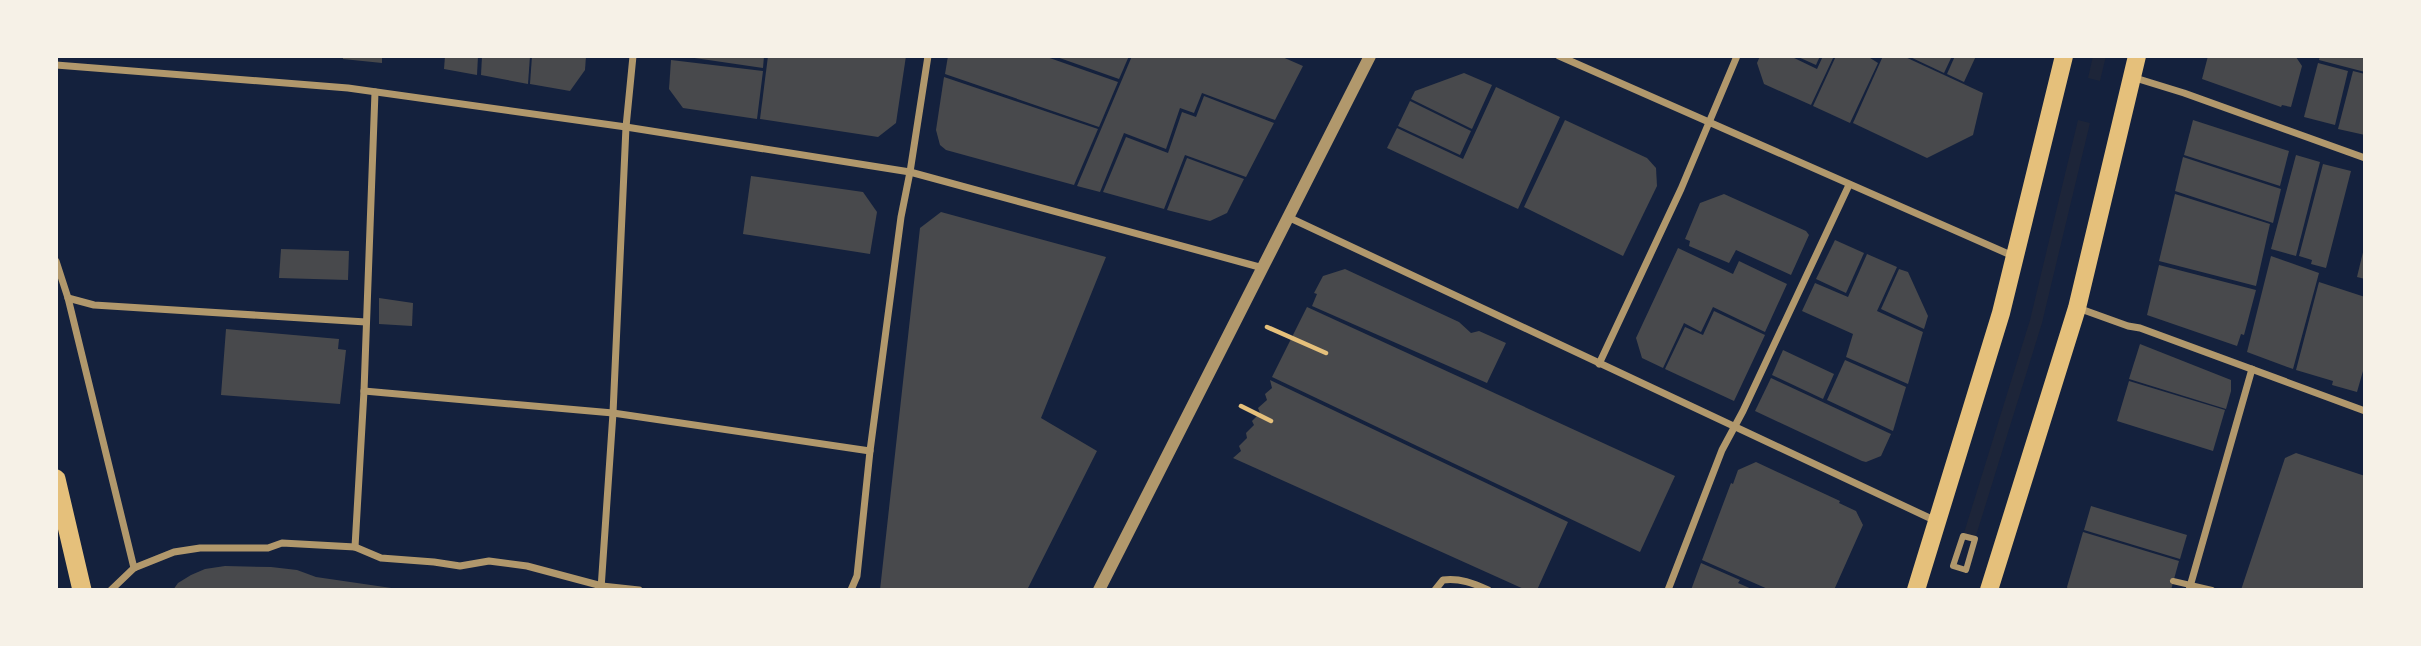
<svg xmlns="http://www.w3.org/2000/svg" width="2421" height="646" font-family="Ubuntu,sans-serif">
	<rect width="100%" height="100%" fill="#14213d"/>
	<!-- green -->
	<g fill="#1d2539">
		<path d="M 2093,56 L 2106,56 L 2100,81 L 2088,78 Z"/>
		<path d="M 2078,120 L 2090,123 L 2042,323 L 1975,539 L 1963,536 L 2030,320 Z"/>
	</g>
	<!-- building -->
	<g fill="#48494c">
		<path d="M 343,56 L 382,56 L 382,63 L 343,59 Z"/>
		<path d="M 445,56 L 478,56 L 477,75 L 444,69 Z"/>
		<path d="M 482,56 L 530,56 L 528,84 L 481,75 Z"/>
		<path d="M 532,56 L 586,56 L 585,70 L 570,91 L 530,84 Z"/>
		<path d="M 681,56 L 764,56 L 763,68 Z"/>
		<path d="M 768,56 L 906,56 L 896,123 L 878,137 L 760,119 Z"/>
		<path d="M 948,56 L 1044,56 L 1118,82 L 1099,127 L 945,74 Z"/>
		<path d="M 1054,56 L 1129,56 L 1119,79 Z"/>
		<path d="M 1132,56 L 1280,56 L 1303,66 L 1275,120 L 1202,93 L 1194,113 L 1180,108 L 1166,149 L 1124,133 L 1100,192 L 1077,186 Z"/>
		<path d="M 1760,56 L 1790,56 L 1817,69 L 1823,56 L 1834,56 L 1811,105 L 1764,84 L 1757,63 Z"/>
		<path d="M 1796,56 L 1820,56 L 1816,65 Z"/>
		<path d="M 1836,56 L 1867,56 L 1878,63 L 1850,123 L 1813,106 Z"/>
		<path d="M 1883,56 L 1903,56 L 1983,93 L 1973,135 L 1927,158 L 1853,123 Z"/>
		<path d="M 1908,56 L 1952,56 L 1944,73 Z"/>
		<path d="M 1955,56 L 1976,56 L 1964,82 L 1947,74 Z"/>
		<path d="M 2208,56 L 2296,57 L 2302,66 L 2291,107 L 2282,105 L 2281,107 L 2202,79 Z"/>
		<path d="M 2320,56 L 2365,56 L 2365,72 L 2319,60 Z"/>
		<path d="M 671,60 L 763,71 L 757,119 L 683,108 L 669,89 Z"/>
		<path d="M 2318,63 L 2348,71 L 2335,125 L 2304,117 Z"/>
		<path d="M 2353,71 L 2365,74 L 2365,135 L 2338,129 Z"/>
		<path d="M 1464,73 L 1492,85 L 1472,129 L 1411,99 L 1415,91 Z"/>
		<path d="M 944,77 L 1098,129 L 1074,185 L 946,150 L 940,145 L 936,130 Z"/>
		<path d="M 1496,87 L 1560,117 L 1518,209 L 1387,148 L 1397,128 L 1463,159 Z"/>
		<path d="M 1204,96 L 1274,123 L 1246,177 L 1185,155 L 1164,209 L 1103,192 L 1126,137 L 1168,153 L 1182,112 L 1196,117 Z"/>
		<path d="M 1410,101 L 1471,131 L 1460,155 L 1398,126 Z"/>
		<path d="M 1565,120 L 1647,158 L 1656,168 L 1657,186 L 1623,256 L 1524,207 Z"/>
		<path d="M 2193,120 L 2289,151 L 2280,186 L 2184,155 Z"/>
		<path d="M 2296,155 L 2320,162 L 2296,256 L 2271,249 Z"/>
		<path d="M 2183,157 L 2281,189 L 2273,223 L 2175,191 Z"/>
		<path d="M 1187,158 L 1244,179 L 1227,213 L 1210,221 L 1167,210 Z"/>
		<path d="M 2323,164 L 2351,171 L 2326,268 L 2311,264 L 2312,260 L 2299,256 Z"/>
		<path d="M 751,176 L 863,192 L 877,212 L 870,254 L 743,234 Z"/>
		<path d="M 1724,194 L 1806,231 L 1809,235 L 1791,275 L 1736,250 L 1729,263 L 1689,246 L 1690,241 L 1685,239 L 1700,203 Z"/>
		<path d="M 2175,194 L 2270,224 L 2256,286 L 2159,261 Z"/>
		<path d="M 941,212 L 1106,257 L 1041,418 L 1097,451 L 1027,590 L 880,590 L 920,228 Z"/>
		<path d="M 1835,240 L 1864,253 L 1846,293 L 1816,279 Z"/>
		<path d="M 1678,248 L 1733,274 L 1739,261 L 1787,284 L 1765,332 L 1713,307 L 1701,332 L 1684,323 L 1663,368 L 1642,358 L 1636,338 Z"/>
		<path d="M 2364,248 L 2365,248 L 2365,279 L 2357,277 Z"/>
		<path d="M 281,249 L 349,251 L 348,280 L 279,278 Z"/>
		<path d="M 1867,254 L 1897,267 L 1877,311 L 1923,332 L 1908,384 L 1846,357 L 1853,334 L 1802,311 L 1815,283 L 1848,297 Z"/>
		<path d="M 2271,256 L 2319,273 L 2293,369 L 2247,352 Z"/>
		<path d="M 2159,265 L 2256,290 L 2244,335 L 2241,334 L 2237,346 L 2147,315 Z"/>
		<path d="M 1345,269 L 1459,322 L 1471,333 L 1479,331 L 1506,343 L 1487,383 L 1312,306 L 1317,294 L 1314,293 L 1323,276 Z"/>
		<path d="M 1899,269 L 1908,272 L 1928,316 L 1924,329 L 1881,309 Z"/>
		<path d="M 2319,282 L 2365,297 L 2365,364 L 2357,392 L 2332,385 L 2333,381 L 2296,370 Z"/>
		<path d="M 379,298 L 413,303 L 412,326 L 379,324 Z"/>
		<path d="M 1307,307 L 1675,476 L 1640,552 L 1272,377 Z"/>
		<path d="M 1714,311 L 1765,335 L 1734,401 L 1665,369 L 1685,327 L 1703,335 Z"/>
		<path d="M 226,329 L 339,339 L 338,349 L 346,350 L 340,404 L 221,395 Z"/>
		<path d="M 2140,344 L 2231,380 L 2231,391 L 2226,409 L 2129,379 Z"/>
		<path d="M 1783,350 L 1834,374 L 1823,399 L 1772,375 Z"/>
		<path d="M 1845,360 L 1906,387 L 1893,431 L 1827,400 Z"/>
		<path d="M 1771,378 L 1891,434 L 1881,456 L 1866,462 L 1862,461 L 1755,411 Z"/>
		<path d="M 1270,380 L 1568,522 L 1537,590 L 1526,590 L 1233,458 L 1241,451 L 1239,446 L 1247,438 L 1246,433 L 1254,425 L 1252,421 L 1260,413 L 1258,408 L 1267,400 L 1265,394 L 1272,388 Z"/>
		<path d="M 2129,381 L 2225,410 L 2213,451 L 2117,421 Z"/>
		<path d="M 2296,453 L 2365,476 L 2365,590 L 2241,590 L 2285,458 Z"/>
		<path d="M 1756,462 L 1840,501 L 1839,503 L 1856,511 L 1863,525 L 1834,590 L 1770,590 L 1702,560 L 1731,483 L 1733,484 L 1738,470 Z"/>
		<path d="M 2091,506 L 2187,535 L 2180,559 L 2084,530 Z"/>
		<path d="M 2083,532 L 2179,561 L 2171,590 L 2068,590 L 2067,587 Z"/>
		<path d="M 1701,563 L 1740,580 L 1738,583 L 1754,590 L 1691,590 Z"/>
		<path d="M 225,566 L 271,567 L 297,570 L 316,577 L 405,590 L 173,590 L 178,583 L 191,575 L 205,569 Z"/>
	</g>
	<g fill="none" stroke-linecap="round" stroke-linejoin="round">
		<!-- path -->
		<g stroke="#e5c07b" stroke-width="4.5">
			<path d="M 1267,327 L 1326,353"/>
			<path d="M 1241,406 L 1271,421"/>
		</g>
		<!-- pedestrian -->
		<g stroke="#b1986c" stroke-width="6">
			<path d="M 1963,536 L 1975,539 L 1966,570 L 1953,566 Z"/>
			<path d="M 2173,581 L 2212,590"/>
		</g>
		<!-- minor -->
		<g stroke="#b1986c" stroke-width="7">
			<path d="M 1559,56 L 2013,256"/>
			<path d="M 56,65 L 348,88 L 626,127 L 910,172 L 1263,268"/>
			<path d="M 2132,77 L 2184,93 L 2365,158"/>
			<path d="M 1288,217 L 1936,521"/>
			<path d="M 56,261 L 68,298 L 134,568"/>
			<path d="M 68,298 L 94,305 L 366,322"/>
			<path d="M 2078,308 L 2128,326 L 2140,328 L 2365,411"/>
			<path d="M 1599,364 L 1681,189 L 1737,56"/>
			<path d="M 364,391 L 613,413 L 870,451"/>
			<path d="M 355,547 L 364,391 L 375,92"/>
			<path d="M 601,589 L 613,413 L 626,127 L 633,56"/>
			<path d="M 111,590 L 134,568 L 174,552 L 200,548 L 268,548 L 282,543 L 355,547 L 381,558 L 434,562 L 460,566 L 489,561 L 527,566 L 602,586 L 639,590"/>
			<path d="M 851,590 L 857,576 L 870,451 L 901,217 L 910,172 L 928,56"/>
			<path d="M 1435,590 L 1443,580 C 1460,578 1473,583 1488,590"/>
			<path d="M 1668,590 L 1722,450 L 1743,411 L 1849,185"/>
			<path d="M 2189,590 L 2252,369"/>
		</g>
		<!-- tertiary -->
		<path stroke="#b1986c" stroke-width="12" d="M 1099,590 L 1370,56"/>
		<!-- primary -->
		<g stroke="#e5c07b" stroke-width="18">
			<path d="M 1916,590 L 2001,313 L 2064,56"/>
			<path d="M 1989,590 L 2077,308 L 2137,56"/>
		</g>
		<!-- trunk -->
		<path stroke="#e5c07b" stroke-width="19" d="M 56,479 L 82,590"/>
	</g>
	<!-- border -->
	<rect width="2421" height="646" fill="none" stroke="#f6f1e7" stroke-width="116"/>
</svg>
